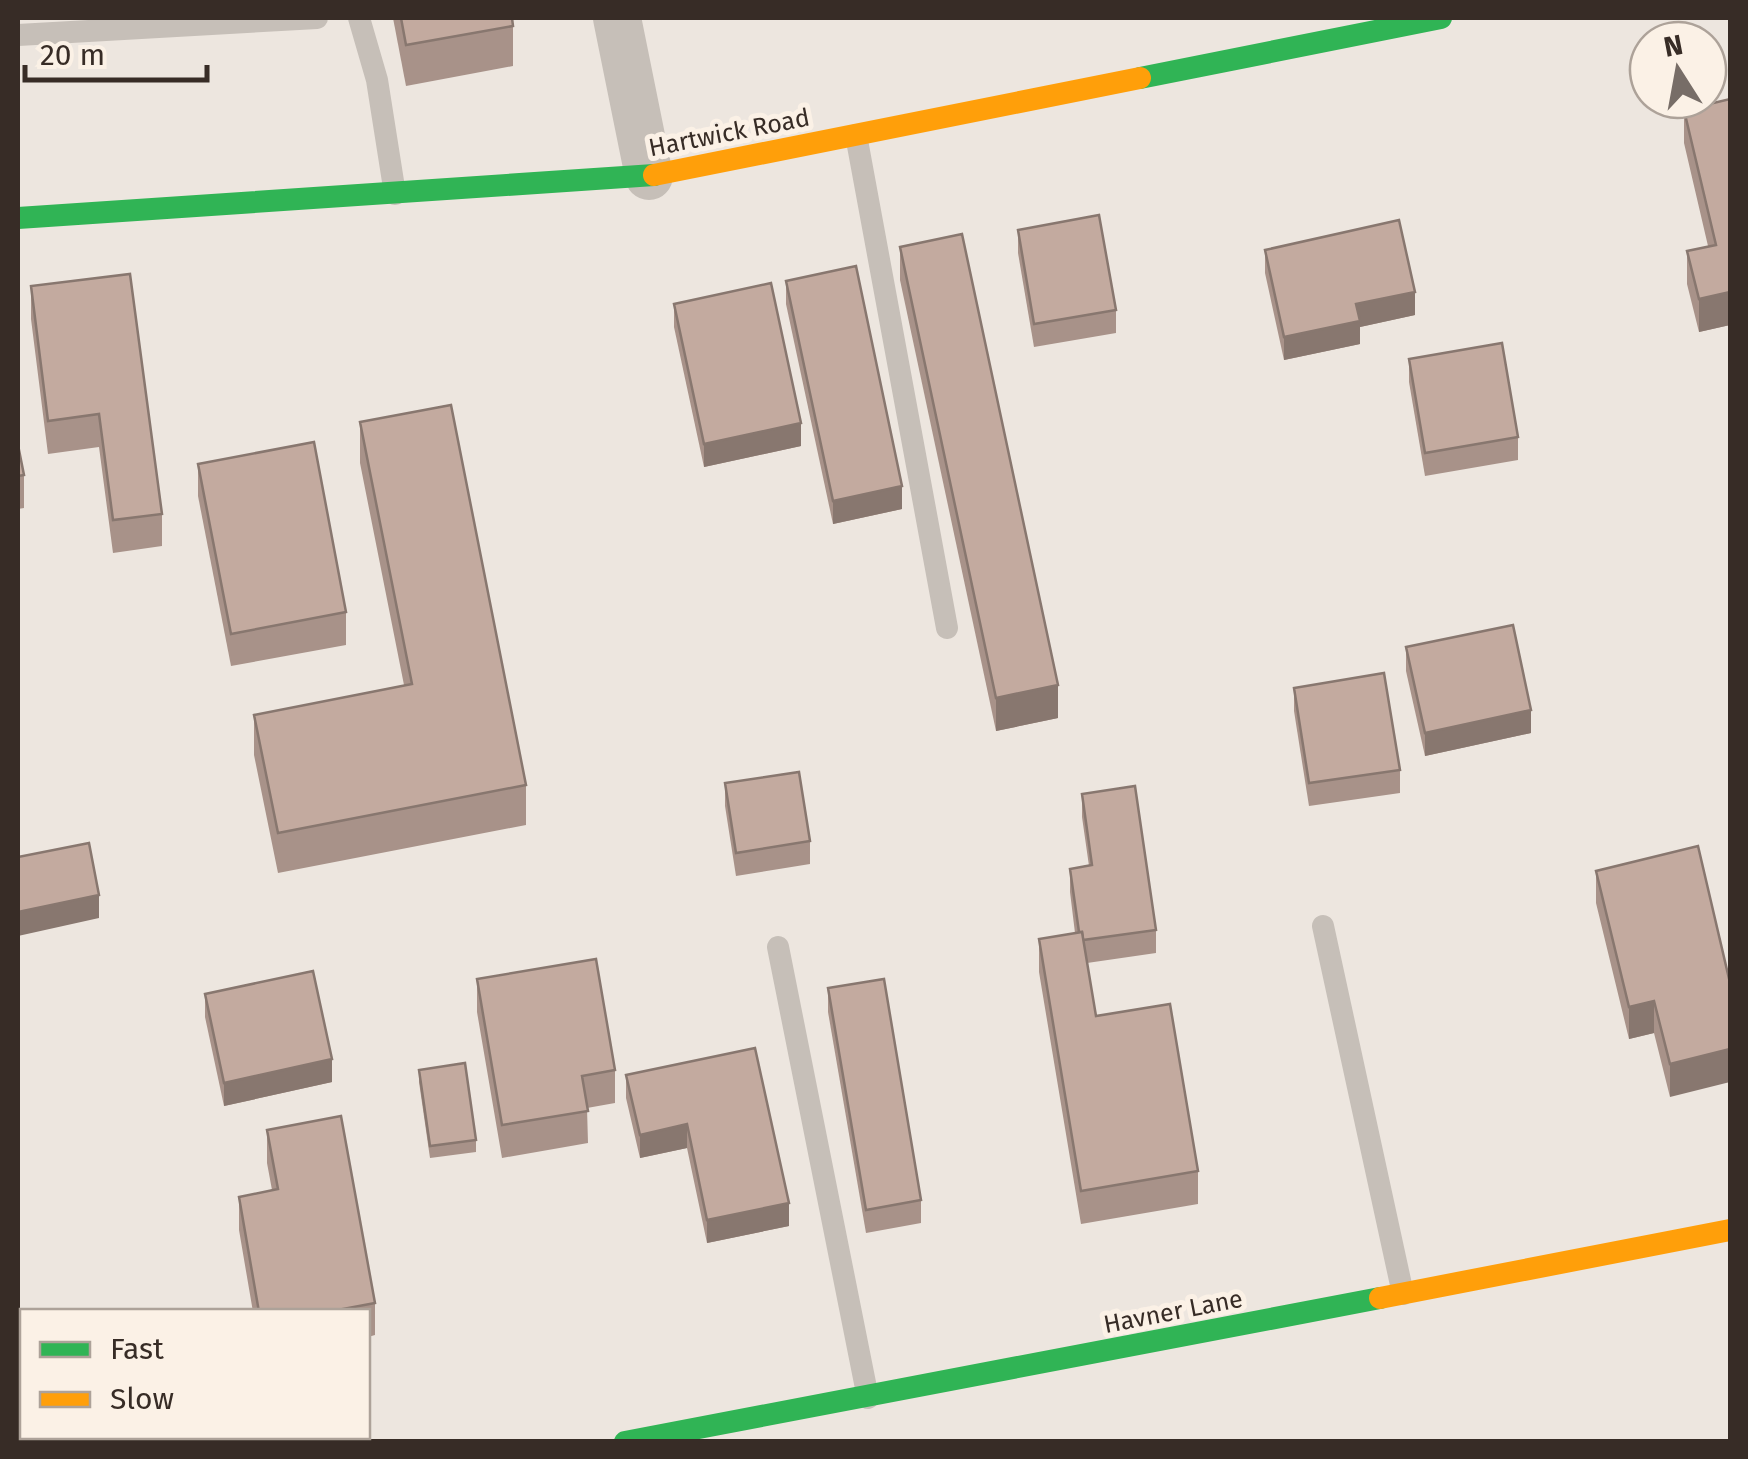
<svg xmlns="http://www.w3.org/2000/svg" width="1748" height="1459" font-family="'Fira Sans',sans-serif">
	<rect width="100%" height="100%" fill="#ede6df"/>
	<g fill="none" stroke-linecap="round" stroke-linejoin="round">
		<!-- lane -->
		<g stroke="#c6bfb8" stroke-width="22">
			<path d="M 359,18 L 377,80 L 395,194"/>
			<path d="M 18,35 L 317,18"/>
			<path d="M 856,135 L 947,628"/>
			<path d="M 1323,926 L 1403,1294"/>
			<path d="M 778,947 L 868,1398"/>
		</g>
		<!-- street -->
		<path stroke="#c6bfb8" stroke-width="48" d="M 617,18 L 649,176"/>
		<!-- fast -->
		<g stroke="#30b455" stroke-width="22">
			<path d="M 1140,78 L 1441,18"/>
			<path d="M 18,218 L 654,175"/>
			<path d="M 625,1442 L 1380,1298"/>
		</g>
		<!-- slow -->
		<g stroke="#ff9f0a" stroke-width="22">
			<path d="M 654,175 L 1140,78"/>
			<path d="M 1380,1298 L 1730,1230"/>
		</g>
	</g>
	<!-- wall -->
	<g fill="#a89289">
		<path d="M 393,18 L 512,18 L 513,26 L 513,66 L 406,86 Z"/>
		<path d="M 1730,99 L 1730,325 L 1699,332 L 1687,284 L 1687,251 L 1708,246 L 1684,143 L 1684,110 Z"/>
		<path d="M 1018,230 L 1116,310 L 1116,333 L 1034,347 L 1018,253 Z"/>
		<path d="M 900,247 L 1058,718 L 996,731 L 900,280 Z"/>
		<path d="M 1265,250 L 1415,315 L 1360,327 L 1360,344 L 1284,360 L 1265,273 Z"/>
		<path d="M 786,281 L 902,509 L 833,524 L 786,304 Z"/>
		<path d="M 31,286 L 162,514 L 162,546 L 113,553 L 99,447 L 48,454 L 31,319 Z"/>
		<path d="M 674,304 L 801,446 L 704,467 L 674,327 Z"/>
		<path d="M 1409,359 L 1518,437 L 1518,460 L 1425,476 L 1409,382 Z"/>
		<path d="M 360,422 L 526,785 L 526,825 L 278,873 L 254,755 L 254,715 L 404,685 L 360,463 Z"/>
		<path d="M 18,445 L 24,475 L 24,508 L 18,509 Z"/>
		<path d="M 198,464 L 346,612 L 346,645 L 231,666 L 198,496 Z"/>
		<path d="M 1406,647 L 1531,733 L 1425,756 L 1406,671 Z"/>
		<path d="M 1294,688 L 1400,770 L 1400,793 L 1309,806 L 1294,711 Z"/>
		<path d="M 725,783 L 810,841 L 810,864 L 736,876 L 725,806 Z"/>
		<path d="M 1082,794 L 1156,930 L 1156,953 L 1087,963 L 1096,1016 L 1198,1171 L 1198,1204 L 1081,1224 L 1039,972 L 1039,939 L 1075,933 L 1070,892 L 1070,869 L 1089,866 L 1082,817 Z"/>
		<path d="M 1698,846 L 1670,1097 L 1654,1033 L 1629,1039 L 1596,903 L 1596,871 Z"/>
		<path d="M 477,979 L 615,1070 L 615,1103 L 587,1108 L 588,1143 L 502,1158 L 477,1012 Z"/>
		<path d="M 828,988 L 921,1200 L 921,1223 L 866,1233 L 828,1012 Z"/>
		<path d="M 205,994 L 332,1082 L 224,1106 L 205,1017 Z"/>
		<path d="M 755,1048 L 789,1226 L 707,1243 L 687,1148 L 640,1158 L 626,1098 L 626,1075 Z"/>
		<path d="M 419,1070 L 476,1140 L 476,1152 L 430,1158 L 419,1082 Z"/>
		<path d="M 267,1130 L 375,1303 L 375,1335 L 368,1337 L 368,1312 L 253,1312 L 239,1230 L 239,1197 L 272,1190 L 267,1163 Z"/>
	</g>
	<!-- shaded-wall -->
	<g fill="#88776f">
		<path d="M 1415,292 L 1415,315 L 1360,327 L 1360,344 L 1284,360 L 1284,337 L 1356,304 Z"/>
		<path d="M 1730,292 L 1730,325 L 1699,332 L 1699,299 Z"/>
		<path d="M 801,423 L 801,446 L 704,467 L 704,444 Z"/>
		<path d="M 902,486 L 902,509 L 833,524 L 833,501 Z"/>
		<path d="M 1058,685 L 1058,718 L 996,731 L 996,698 Z"/>
		<path d="M 1531,710 L 1531,733 L 1425,756 L 1425,733 Z"/>
		<path d="M 99,895 L 99,918 L 18,936 L 18,912 Z"/>
		<path d="M 1654,1001 L 1654,1033 L 1629,1039 L 1629,1007 Z"/>
		<path d="M 1730,1049 L 1730,1082 L 1670,1097 L 1670,1064 Z"/>
		<path d="M 332,1059 L 332,1082 L 224,1106 L 224,1083 Z"/>
		<path d="M 687,1124 L 687,1148 L 640,1158 L 640,1135 Z"/>
		<path d="M 789,1203 L 789,1226 L 707,1243 L 707,1220 Z"/>
	</g>
	<!-- building -->
	<g fill="#c3aa9f" stroke="#88776f" stroke-width="2.5">
		<path d="M 401,18 L 512,18 L 513,26 L 406,45 Z"/>
		<path d="M 1730,99 L 1730,292 L 1699,299 L 1687,251 L 1716,245 L 1684,110 Z"/>
		<path d="M 1099,215 L 1116,310 L 1034,324 L 1018,230 Z"/>
		<path d="M 1399,220 L 1415,292 L 1356,304 L 1360,321 L 1284,337 L 1265,250 Z"/>
		<path d="M 962,234 L 1058,685 L 996,698 L 900,247 Z"/>
		<path d="M 856,266 L 902,486 L 833,501 L 786,281 Z"/>
		<path d="M 130,274 L 162,514 L 113,520 L 99,414 L 48,421 L 31,286 Z"/>
		<path d="M 771,283 L 801,423 L 704,444 L 674,304 Z"/>
		<path d="M 1502,343 L 1518,437 L 1425,453 L 1409,359 Z"/>
		<path d="M 451,405 L 526,785 L 278,833 L 254,715 L 412,684 L 360,422 Z"/>
		<path d="M 314,442 L 346,612 L 231,634 L 198,464 Z"/>
		<path d="M 18,445 L 24,475 L 18,476 Z"/>
		<path d="M 1513,625 L 1531,710 L 1425,733 L 1406,647 Z"/>
		<path d="M 1384,673 L 1400,770 L 1309,783 L 1294,688 Z"/>
		<path d="M 799,772 L 810,841 L 736,853 L 725,783 Z"/>
		<path d="M 1135,786 L 1156,930 L 1083,940 L 1082,932 L 1079,932 L 1070,869 L 1092,865 L 1082,794 Z"/>
		<path d="M 89,843 L 99,895 L 18,912 L 18,857 Z"/>
		<path d="M 1698,846 L 1730,983 L 1730,1049 L 1670,1064 L 1654,1001 L 1629,1007 L 1596,871 Z"/>
		<path d="M 1082,932 L 1096,1016 L 1170,1004 L 1198,1171 L 1081,1191 L 1039,939 Z"/>
		<path d="M 596,959 L 615,1070 L 582,1076 L 588,1111 L 502,1125 L 477,979 Z"/>
		<path d="M 313,971 L 332,1059 L 224,1083 L 205,994 Z"/>
		<path d="M 884,979 L 921,1200 L 866,1210 L 828,988 Z"/>
		<path d="M 755,1048 L 789,1203 L 707,1220 L 687,1124 L 640,1135 L 626,1075 Z"/>
		<path d="M 465,1063 L 476,1140 L 430,1146 L 419,1070 Z"/>
		<path d="M 341,1116 L 375,1303 L 327,1312 L 259,1312 L 239,1197 L 278,1189 L 267,1130 Z"/>
	</g>
	<g text-anchor="middle" stroke-width="10" stroke-linejoin="round" paint-order="stroke">
		<!-- street labels -->
		<g font-size="25" fill="#372c26" stroke="#fbf1e6">
			<text transform="translate(729 132) rotate(-11)" y="9">Hartwick Road</text>
			<text transform="translate(1173 1311) rotate(-11)" y="9">Havner Lane</text>
		</g>
	</g>
	<!-- border -->
	<rect width="1748" height="1459" fill="none" stroke="#372c26" stroke-width="40"/>
	<!-- legend -->
	<rect x="20" y="1309" width="350" height="130" fill="#fbf1e6" stroke="#ada299" stroke-width="2.5"/>
	<rect x="40" y="1342" width="50" height="15" fill="#30b455" stroke="#ada299" stroke-width="2.5"/>
	<text x="110" y="1359" font-size="30" fill="#372c26">Fast</text>
	<rect x="40" y="1392" width="50" height="15" fill="#ff9f0a" stroke="#ada299" stroke-width="2.5"/>
	<text x="110" y="1409" font-size="30" fill="#372c26">Slow</text>
	<!-- north arrow -->
	<g transform="translate(1678 70) rotate(349)"><circle r="48" fill="#fbf1e6" stroke="#ada299" stroke-width="2.5"/>
	<path d="M0-8L18 38L0 25L-18 38Z" fill="#776d67"/>
	<text y="-15" font-size="28" font-weight="bold" text-anchor="middle" fill="#372c26">N</text>
	</g>
	<!-- scale -->
	<path d="M25 65v15h182v-15" fill="none" stroke="#372c26" stroke-width="5"/>
	<text x="40" y="65" font-size="30" fill="#372c26" stroke="#fbf1e6" stroke-width="8" paint-order="stroke">20 m</text>
</svg>
